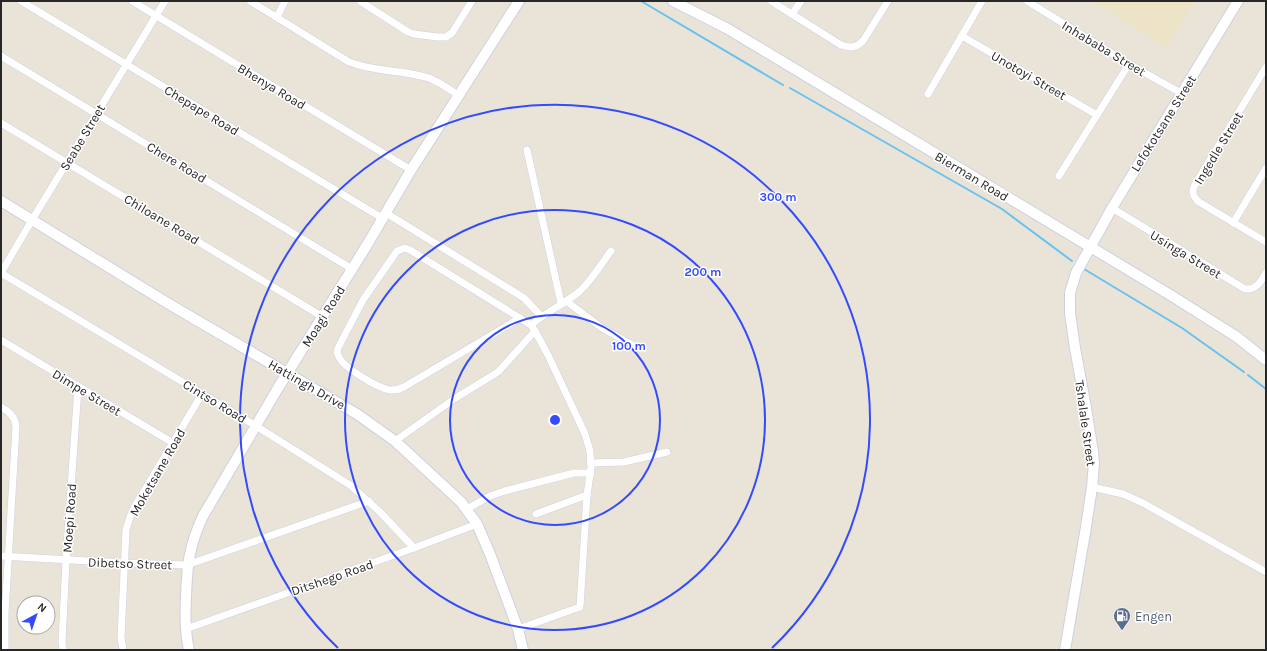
<svg xmlns="http://www.w3.org/2000/svg" width="1267" height="651" font-family="Karla,sans-serif">
	<rect width="100%" height="100%" fill="#eae4d8"/>
	<!-- education -->
	<path fill="#ede3c6" d="M 1092,1 L 1195,1 L 1167,47 Z"/>
	<g fill="none" stroke-linecap="round" stroke-linejoin="round">
		<!-- stream -->
		<g stroke="#68c2ef" stroke-width="2">
			<path d="M 641,1 L 783,85"/>
			<path d="M 790,88 L 1002,209 L 1072,261"/>
			<path d="M 1084,269 L 1182,328 L 1244,372"/>
			<path d="M 1248,375 L 1266,389"/>
		</g>
		<defs>
			<g id="street">
				<path d="M 21,1 L 382,218"/>
				<path d="M 132,1 L 411,170"/>
				<path d="M 250,1 L 349,62 C 375,72 403,70 429,78 C 439,82 449,89 458,95"/>
				<path d="M 360,1 L 408,32 L 414,34 L 438,37 L 446,37 L 452,33 L 472,1"/>
				<path d="M 771,1 L 841,45 C 850,48 856,48 863,41 L 888,1"/>
				<path d="M 1027,1 L 1129,64 L 1181,93"/>
				<path d="M 792,14 L 801,1"/>
				<path d="M 277,17 L 285,1"/>
				<path d="M 962,36 L 1097,115"/>
				<path d="M 1,56 L 352,269"/>
				<path d="M 1266,67 L 1196,183 C 1191,191 1192,196 1199,202 L 1266,242"/>
				<path d="M 928,94 L 982,1"/>
				<path d="M 1,123 L 323,317"/>
				<path d="M 527,150 L 561,303"/>
				<path d="M 1059,176 L 1129,64"/>
				<path d="M 1112,208 L 1245,289 C 1256,290 1261,282 1266,273"/>
				<path d="M 386,213 L 524,298 L 541,316"/>
				<path d="M 1233,223 L 1266,168"/>
				<path d="M 1,273 L 256,426 L 350,485 L 379,511 L 414,548"/>
				<path d="M 1,273 L 32,220 L 165,1"/>
				<path d="M 566,301 L 602,328 L 634,346"/>
				<path d="M 531,325 C 547,311 565,304 580,291 C 592,280 601,264 611,251"/>
				<path d="M 1,340 L 173,443"/>
				<path d="M 1,407 C 10,412 15,417 16,427 L 5,613 L 5,650"/>
				<path d="M 395,441 L 454,399 L 498,372 L 535,331 L 531,325 L 410,250 L 405,248 L 397,251 L 363,300 L 338,348 C 337,351 337,354 339,357 C 343,367 375,386 386,389 C 392,391 398,390 404,387 L 520,318"/>
				<path d="M 591,463 L 624,462 L 667,452"/>
				<path d="M 1092,487 L 1123,494 L 1143,503 L 1266,572"/>
				<path d="M 467,509 L 490,496 L 505,491 L 574,473 L 591,473"/>
				<path d="M 536,514 L 587,495"/>
				<path d="M 1,556 L 124,563 L 187,565 L 369,501"/>
				<path d="M 186,629 L 414,548 L 477,524"/>
				<path d="M 518,629 L 580,607 L 587,495 L 591,467 L 590,451 L 585,434 L 548,355 L 535,331"/>
				<path d="M 63,650 L 62,642 L 66,560 L 78,387"/>
				<path d="M 123,650 L 121,637 L 126,530 L 131,514 L 135,506 L 202,394"/>
			</g>
			<g id="secondary">
				<path d="M 673,1 L 728,29 L 1172,296 L 1237,337 L 1266,360"/>
				<path d="M 1,201 L 169,304 L 357,414 L 395,441 L 461,502 L 477,524 L 490,554 L 518,629 L 523,650"/>
				<path d="M 189,650 C 185,633 185,615 186,597 C 187,565 189,546 203,516 L 278,388 L 367,245 L 411,170 L 519,1"/>
				<path d="M 1065,650 L 1086,527 L 1092,487 L 1094,463 L 1093,452 L 1086,408 L 1075,348 L 1070,313 L 1070,293 L 1076,273 L 1112,208 L 1238,1"/>
			</g>
		</defs>
		<!-- street casing -->
		<use href="#street" stroke="#cdd0e1" stroke-width="8"/>
		<!-- secondary casing -->
		<use href="#secondary" stroke="#cdd0e1" stroke-width="12"/>
		<!-- street -->
		<use href="#street" stroke="#fff" stroke-width="7"/>
		<!-- secondary -->
		<use href="#secondary" stroke="#fff" stroke-width="10"/>
	</g>
	<!-- distance rings -->
	<g fill="none" stroke="#334bfc" stroke-width="2">
		<circle cx="555" cy="420" r="105"/>
		<circle cx="555" cy="420" r="210"/>
		<path d="M338 648A315 315 0 1 1 772 648"/>
	</g>
	<!-- icons -->
	<defs>
		<symbol id="fuel-pin" viewBox="-11 -11 22 30"><path d="M0 17L-7.5 6A9.5 9.5 0 1 1 7.5 6Z" fill="#5c6f8a" stroke="#fff"/><path d="M-5.5-6h7V0h2V4h1.3V-2.5L3-4.5l.8-.8L6-3V5H2.5V1h-1V6h-7ZM-4.2-4.7v3.2H.2V-4.7Z" fill="#fff"/></symbol>
	</defs>
	<g fill-rule="evenodd">
		<use href="#fuel-pin" x="1112" y="606" width="20" height="27"/>
	</g>
	<g text-anchor="middle" stroke-width="3" stroke-linejoin="round" paint-order="stroke">
		<!-- street labels -->
		<g font-size="13" fill="#272727" stroke="#fff">
			<text transform="translate(1104 48) rotate(31)" y="5">Inhababa Street</text>
			<text transform="translate(1029 75) rotate(30)" y="5">Unotoyi Street</text>
			<text transform="translate(272 86) rotate(31)" y="5">Bhenya Road</text>
			<text transform="translate(202 110) rotate(31)" y="5">Chepape Road</text>
			<text transform="translate(1163 123) rotate(-58)" y="5">Lefokotsane Street</text>
			<text transform="translate(82 137) rotate(-59)" y="5">Seabe Street</text>
			<text transform="translate(1218 148) rotate(-59)" y="5">Ingedle Street</text>
			<text transform="translate(177 162) rotate(31)" y="5">Chere Road</text>
			<text transform="translate(972 176) rotate(31)" y="5">Bierman Road</text>
			<text transform="translate(162 219) rotate(31)" y="5">Chiloane Road</text>
			<text transform="translate(1186 254) rotate(31)" y="5">Usinga Street</text>
			<text transform="translate(323 316) rotate(-58)" y="5">Moagi Road</text>
			<text transform="translate(307 384) rotate(30)" y="5">Hattingh Drive</text>
			<text transform="translate(87 392) rotate(31)" y="5">Dimpe Street</text>
			<text transform="translate(215 401) rotate(31)" y="5">Cintso Road</text>
			<text transform="translate(1086 423) rotate(82)" y="5">Tshalale Street</text>
			<text transform="translate(157 472) rotate(-60)" y="5">Moketsane Road</text>
			<text transform="translate(69 518) rotate(-86)" y="5">Moepi Road</text>
			<text transform="translate(130 563) rotate(2)" y="5">Dibetso Street</text>
			<text transform="translate(332 577) rotate(-19)" y="5">Ditshego Road</text>
		</g>
		<!-- service labels -->
		<g font-size="13" fill="#4e5e75" stroke="#fff" text-anchor="start">
			<text x="1135" y="621">Engen</text>
		</g>
	</g>
	<circle cx="555" cy="420" r="6" fill="#334bfc" stroke="#fff" stroke-width="2"/>
	<g font-size="12" text-anchor="middle" font-weight="bold" fill="#334bfc" stroke="#fff" stroke-width="3" stroke-linejoin="round" paint-order="stroke">
		<text x="778" y="201">300 m</text>
		<text x="703" y="276">200 m</text>
		<text x="629" y="350">100 m</text>
	</g>
	<!-- border -->
	<rect width="1267" height="651" fill="none" stroke="#272727" stroke-width="4"/>
	<!-- north arrow -->
	<g transform="translate(36 615) rotate(40)"><circle r="19" fill="#ffffff" stroke="#a9a9a9"/>
	<path d="M0-3L7 15L0 10L-7 15Z" fill="#334bfc"/>
	<text y="-6" font-size="11" font-weight="bold" text-anchor="middle" fill="#272727">N</text>
	</g>
</svg>
